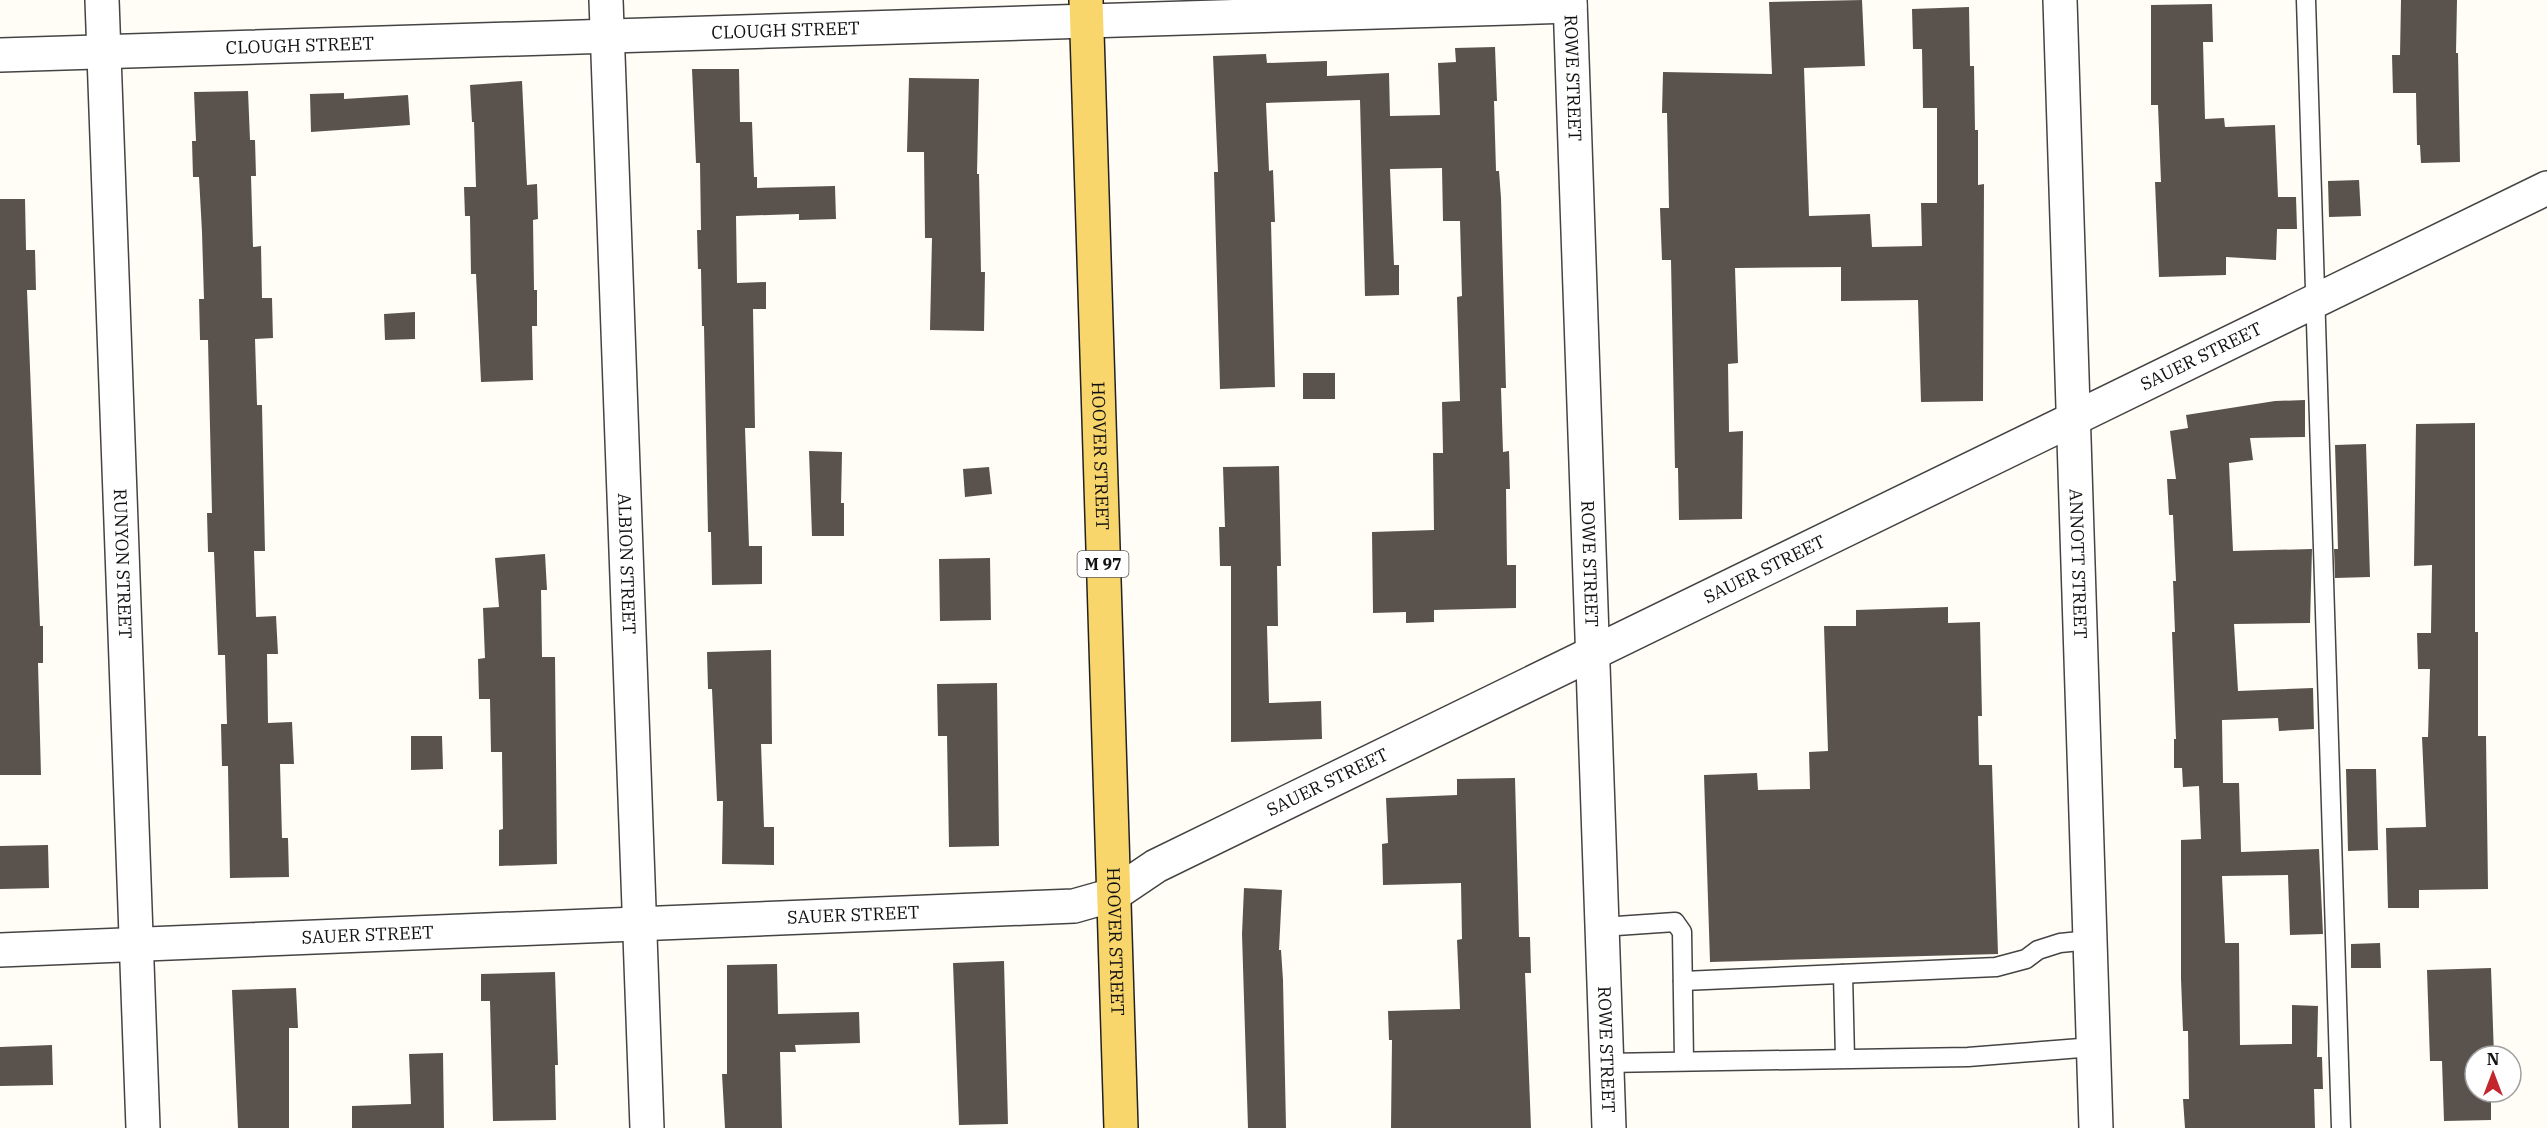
<svg xmlns="http://www.w3.org/2000/svg" width="2547" height="1128" font-family="'IBM Plex Serif',serif">
	<rect width="100%" height="100%" fill="#fffdf5"/>
	<!-- building -->
	<g fill="#5a524d">
		<path d="M 1862,0 L 1865,66 L 1804,68 L 1809,216 L 1870,214 L 1872,247 L 1922,246 L 1921,203 L 1937,203 L 1937,108 L 1923,108 L 1922,49 L 1913,49 L 1912,9 L 1969,7 L 1970,66 L 1974,66 L 1975,130 L 1978,130 L 1978,185 L 1984,184 L 1983,401 L 1921,402 L 1918,300 L 1841,301 L 1841,267 L 1735,268 L 1738,363 L 1728,364 L 1729,432 L 1743,431 L 1742,519 L 1679,520 L 1678,468 L 1675,468 L 1671,260 L 1662,260 L 1660,208 L 1669,208 L 1667,113 L 1662,113 L 1663,72 L 1772,74 L 1769,2 Z"/>
		<path d="M 2401,0 L 2457,0 L 2456,53 L 2458,53 L 2460,162 L 2421,163 L 2420,145 L 2417,145 L 2416,93 L 2393,93 L 2392,55 L 2400,55 Z"/>
		<path d="M 2212,4 L 2213,42 L 2203,42 L 2205,119 L 2224,118 L 2225,127 L 2275,125 L 2278,197 L 2296,197 L 2297,229 L 2277,229 L 2276,260 L 2226,257 L 2226,275 L 2159,277 L 2155,182 L 2161,182 L 2158,105 L 2151,105 L 2151,5 Z"/>
		<path d="M 1495,47 L 1497,101 L 1494,101 L 1496,171 L 1499,171 L 1501,198 L 1506,388 L 1501,388 L 1503,452 L 1509,451 L 1510,489 L 1506,489 L 1507,565 L 1516,565 L 1516,608 L 1434,610 L 1434,622 L 1406,623 L 1406,612 L 1373,613 L 1372,532 L 1434,530 L 1433,453 L 1443,453 L 1442,402 L 1460,401 L 1457,297 L 1462,296 L 1460,221 L 1443,221 L 1442,168 L 1390,169 L 1394,265 L 1399,265 L 1399,295 L 1365,296 L 1360,100 L 1266,103 L 1269,171 L 1273,170 L 1275,222 L 1271,222 L 1275,387 L 1220,389 L 1214,172 L 1218,172 L 1213,56 L 1266,54 L 1267,63 L 1327,61 L 1327,76 L 1389,73 L 1390,116 L 1440,115 L 1438,63 L 1456,62 L 1455,48 Z"/>
		<path d="M 692,69 L 739,69 L 740,122 L 752,122 L 754,177 L 757,177 L 757,188 L 835,186 L 836,219 L 799,220 L 799,214 L 736,216 L 737,283 L 766,282 L 766,309 L 753,309 L 755,428 L 745,428 L 749,546 L 762,546 L 762,584 L 712,585 L 711,532 L 708,532 L 704,326 L 702,326 L 701,269 L 698,269 L 697,230 L 701,230 L 700,163 L 696,163 Z"/>
		<path d="M 909,78 L 979,79 L 977,174 L 979,174 L 981,272 L 985,272 L 984,331 L 930,330 L 932,238 L 925,238 L 924,152 L 907,152 Z"/>
		<path d="M 522,81 L 527,185 L 537,184 L 538,219 L 533,220 L 534,290 L 537,290 L 537,326 L 532,326 L 533,380 L 481,382 L 476,274 L 471,274 L 470,216 L 465,216 L 464,187 L 476,187 L 474,122 L 472,122 L 470,85 Z"/>
		<path d="M 248,91 L 250,140 L 255,140 L 256,176 L 251,176 L 253,247 L 261,246 L 262,298 L 272,298 L 273,338 L 255,339 L 257,405 L 262,405 L 265,551 L 254,551 L 256,617 L 276,616 L 278,654 L 267,654 L 268,723 L 292,722 L 294,764 L 280,764 L 282,838 L 288,838 L 289,877 L 230,878 L 228,766 L 222,766 L 221,724 L 227,724 L 225,655 L 218,655 L 214,552 L 208,552 L 207,513 L 212,513 L 208,340 L 200,340 L 199,299 L 204,299 L 202,232 L 199,177 L 193,177 L 192,141 L 196,141 L 194,92 Z"/>
		<path d="M 344,93 L 344,99 L 408,95 L 410,125 L 311,132 L 310,94 Z"/>
		<path d="M 2359,180 L 2361,216 L 2329,217 L 2328,181 Z"/>
		<path d="M 0,199 L 25,199 L 26,250 L 35,250 L 36,290 L 27,290 L 40,626 L 43,626 L 43,663 L 38,663 L 41,775 L 0,775 Z"/>
		<path d="M 415,312 L 415,339 L 385,340 L 384,314 Z"/>
		<rect x="1303" y="373" width="32" height="26"/>
		<path d="M 2305,400 L 2305,437 L 2250,438 L 2253,460 L 2229,463 L 2233,551 L 2312,549 L 2310,623 L 2234,624 L 2238,691 L 2313,688 L 2314,729 L 2279,731 L 2278,718 L 2222,720 L 2223,783 L 2239,783 L 2241,852 L 2319,849 L 2323,934 L 2290,935 L 2288,875 L 2222,876 L 2225,943 L 2239,943 L 2240,1045 L 2292,1044 L 2292,1005 L 2318,1006 L 2317,1057 L 2322,1057 L 2323,1089 L 2314,1089 L 2315,1128 L 2185,1128 L 2183,1099 L 2189,1099 L 2188,1031 L 2183,1031 L 2181,979 L 2181,840 L 2201,839 L 2199,786 L 2183,787 L 2182,768 L 2174,768 L 2174,739 L 2176,739 L 2172,632 L 2175,632 L 2173,581 L 2176,581 L 2173,515 L 2169,515 L 2167,479 L 2176,479 L 2170,431 L 2188,428 L 2186,415 L 2275,401 Z"/>
		<path d="M 2475,423 L 2475,632 L 2478,632 L 2478,736 L 2486,736 L 2488,889 L 2419,890 L 2419,908 L 2388,908 L 2386,828 L 2426,827 L 2422,737 L 2428,737 L 2430,669 L 2418,669 L 2417,633 L 2431,633 L 2432,565 L 2414,566 L 2416,424 Z"/>
		<path d="M 2366,444 L 2370,577 L 2335,578 L 2334,549 L 2338,549 L 2335,445 Z"/>
		<path d="M 809,451 L 842,452 L 841,503 L 844,503 L 844,536 L 812,536 Z"/>
		<path d="M 1279,466 L 1281,566 L 1277,566 L 1278,626 L 1267,626 L 1269,703 L 1321,701 L 1322,739 L 1231,742 L 1231,566 L 1220,566 L 1219,527 L 1225,527 L 1223,467 Z"/>
		<path d="M 989,467 L 992,494 L 965,497 L 963,469 Z"/>
		<path d="M 545,554 L 547,590 L 541,590 L 542,657 L 555,657 L 557,864 L 499,866 L 499,830 L 503,829 L 502,752 L 491,752 L 490,699 L 479,699 L 478,659 L 485,658 L 483,608 L 499,607 L 495,558 Z"/>
		<path d="M 990,558 L 991,620 L 940,621 L 939,559 Z"/>
		<path d="M 1948,607 L 1948,623 L 1980,622 L 1982,716 L 1978,716 L 1979,765 L 1992,765 L 1998,954 L 1710,962 L 1704,775 L 1757,773 L 1758,790 L 1810,789 L 1809,752 L 1828,751 L 1824,626 L 1856,626 L 1856,610 Z"/>
		<path d="M 771,650 L 772,744 L 761,744 L 764,827 L 774,827 L 774,865 L 722,864 L 723,801 L 717,801 L 712,689 L 708,689 L 707,652 Z"/>
		<path d="M 997,683 L 999,846 L 949,847 L 947,736 L 938,736 L 937,684 Z"/>
		<path d="M 411,736 L 442,736 L 443,769 L 411,770 Z"/>
		<path d="M 2346,769 L 2376,769 L 2378,850 L 2348,851 Z"/>
		<path d="M 1515,778 L 1519,937 L 1530,937 L 1531,973 L 1525,973 L 1531,1128 L 1391,1128 L 1392,1040 L 1389,1040 L 1388,1011 L 1460,1009 L 1457,940 L 1462,939 L 1461,883 L 1383,885 L 1382,844 L 1388,843 L 1386,798 L 1457,795 L 1457,779 Z"/>
		<path d="M 48,845 L 49,888 L 0,889 L 0,846 Z"/>
		<path d="M 1244,888 L 1282,890 L 1279,950 L 1281,950 L 1283,980 L 1286,1128 L 1248,1128 L 1242,934 Z"/>
		<path d="M 2380,943 L 2381,968 L 2351,968 L 2351,944 Z"/>
		<path d="M 1004,961 L 1008,1124 L 959,1125 L 953,963 Z"/>
		<path d="M 777,964 L 778,1014 L 859,1012 L 860,1043 L 795,1045 L 796,1052 L 780,1052 L 782,1128 L 725,1128 L 722,1074 L 727,1074 L 727,965 Z"/>
		<path d="M 2491,968 L 2494,1056 L 2475,1056 L 2475,1092 L 2491,1092 L 2491,1120 L 2444,1121 L 2442,1061 L 2430,1061 L 2427,970 Z"/>
		<path d="M 555,972 L 558,1065 L 555,1065 L 556,1120 L 493,1121 L 490,1001 L 481,1001 L 481,974 Z"/>
		<path d="M 296,988 L 298,1028 L 289,1028 L 289,1128 L 238,1128 L 232,990 Z"/>
		<path d="M 52,1045 L 53,1085 L 0,1086 L 0,1047 Z"/>
		<path d="M 443,1053 L 444,1128 L 352,1128 L 352,1106 L 411,1104 L 409,1054 Z"/>
	</g>
	<g fill="none" stroke-linecap="round" stroke-linejoin="round">
		<defs>
			<g id="service">
				<path d="M 2306,0 L 2341,1128"/>
				<path d="M 1602,927 L 1675,922 L 1682,932 L 1684,1060"/>
				<path d="M 1843,974 L 1845,1058"/>
				<path d="M 1683,981 L 1996,967 L 2026,959 L 2038,950 L 2060,943 L 2090,940"/>
				<path d="M 1606,1063 L 1968,1057 L 2093,1047"/>
			</g>
			<g id="minor">
				<path id="s1" d="M 102,0 L 143,1128"/>
				<path id="s2" d="M 606,0 L 647,1128"/>
				<path id="s3" d="M 1570,0 L 1609,1128"/>
				<path id="s4" d="M 2060,0 L 2096,1128"/>
				<path id="s5" d="M 0,55 L 1570,6"/>
				<path id="s6" d="M 0,950 L 1074,906 L 1113,895 L 1156,866 L 2547,188"/>
			</g>
			<g id="primary">
				<path id="s7" d="M 1086,0 L 1121,1128"/>
			</g>
		</defs>
		<!-- service casing -->
		<use href="#service" stroke="#444" stroke-width="21"/>
		<!-- minor casing -->
		<use href="#minor" stroke="#444" stroke-width="36"/>
		<!-- primary casing -->
		<use href="#primary" stroke="#222" stroke-width="36"/>
		<!-- service -->
		<use href="#service" stroke="#fff" stroke-width="18"/>
		<!-- minor -->
		<use href="#minor" stroke="#fff" stroke-width="33"/>
		<!-- primary -->
		<use href="#primary" stroke="#f9d66b" stroke-width="33"/>
	</g>
	<g text-anchor="middle" stroke-width="6" stroke-linejoin="round" paint-order="stroke">
		<!-- shield labels -->
		<rect fill="#fff" stroke="#585858" stroke-width="1.5" x="1077.5" y="551" width="51" height="26" rx="4.5"/>
		<g font-size="16" font-weight="bold" fill="#111">
			<text x="1103" y="570">M 97</text>
		</g>
		<!-- street labels -->
		<g font-size="18" fill="#111" stroke="#fff">
			<text dy="6" stroke="none"><textPath href="#s5" startOffset="786">CLOUGH STREET</textPath></text>
			<text dy="6" stroke="none"><textPath href="#s5" startOffset="300">CLOUGH STREET</textPath></text>
			<text dy="6" stroke="none"><textPath href="#s3" startOffset="78">ROWE STREET</textPath></text>
			<text dy="6" stroke="none"><textPath href="#s6" startOffset="2330">SAUER STREET</textPath></text>
			<text dy="6" stroke="none"><textPath href="#s7" startOffset="456">HOOVER STREET</textPath></text>
			<text dy="6" stroke="none"><textPath href="#s1" startOffset="564">RUNYON STREET</textPath></text>
			<text dy="6" stroke="none"><textPath href="#s2" startOffset="564">ALBION STREET</textPath></text>
			<text dy="6" stroke="none"><textPath href="#s3" startOffset="564">ROWE STREET</textPath></text>
			<text dy="6" stroke="none"><textPath href="#s4" startOffset="564">ANNOTT STREET</textPath></text>
			<text dy="6" stroke="none"><textPath href="#s6" startOffset="1844">SAUER STREET</textPath></text>
			<text dy="6" stroke="none"><textPath href="#s6" startOffset="1358">SAUER STREET</textPath></text>
			<text dy="6" stroke="none"><textPath href="#s6" startOffset="854">SAUER STREET</textPath></text>
			<text dy="6" stroke="none"><textPath href="#s6" startOffset="368">SAUER STREET</textPath></text>
			<text dy="6" stroke="none"><textPath href="#s7" startOffset="942">HOOVER STREET</textPath></text>
			<text dy="6" stroke="none"><textPath href="#s3" startOffset="1050">ROWE STREET</textPath></text>
		</g>
	</g>
	<!-- north arrow -->
	<g transform="translate(2493 1074)"><circle r="28" fill="#ffffff" stroke="#a0a0a0" stroke-width="1.5"/>
	<path d="M0-4.5L10 22L0 15L-10 22Z" fill="#c4262e"/>
	<text y="-9" font-size="16" font-weight="bold" text-anchor="middle" fill="#111111">N</text>
	</g>
</svg>
